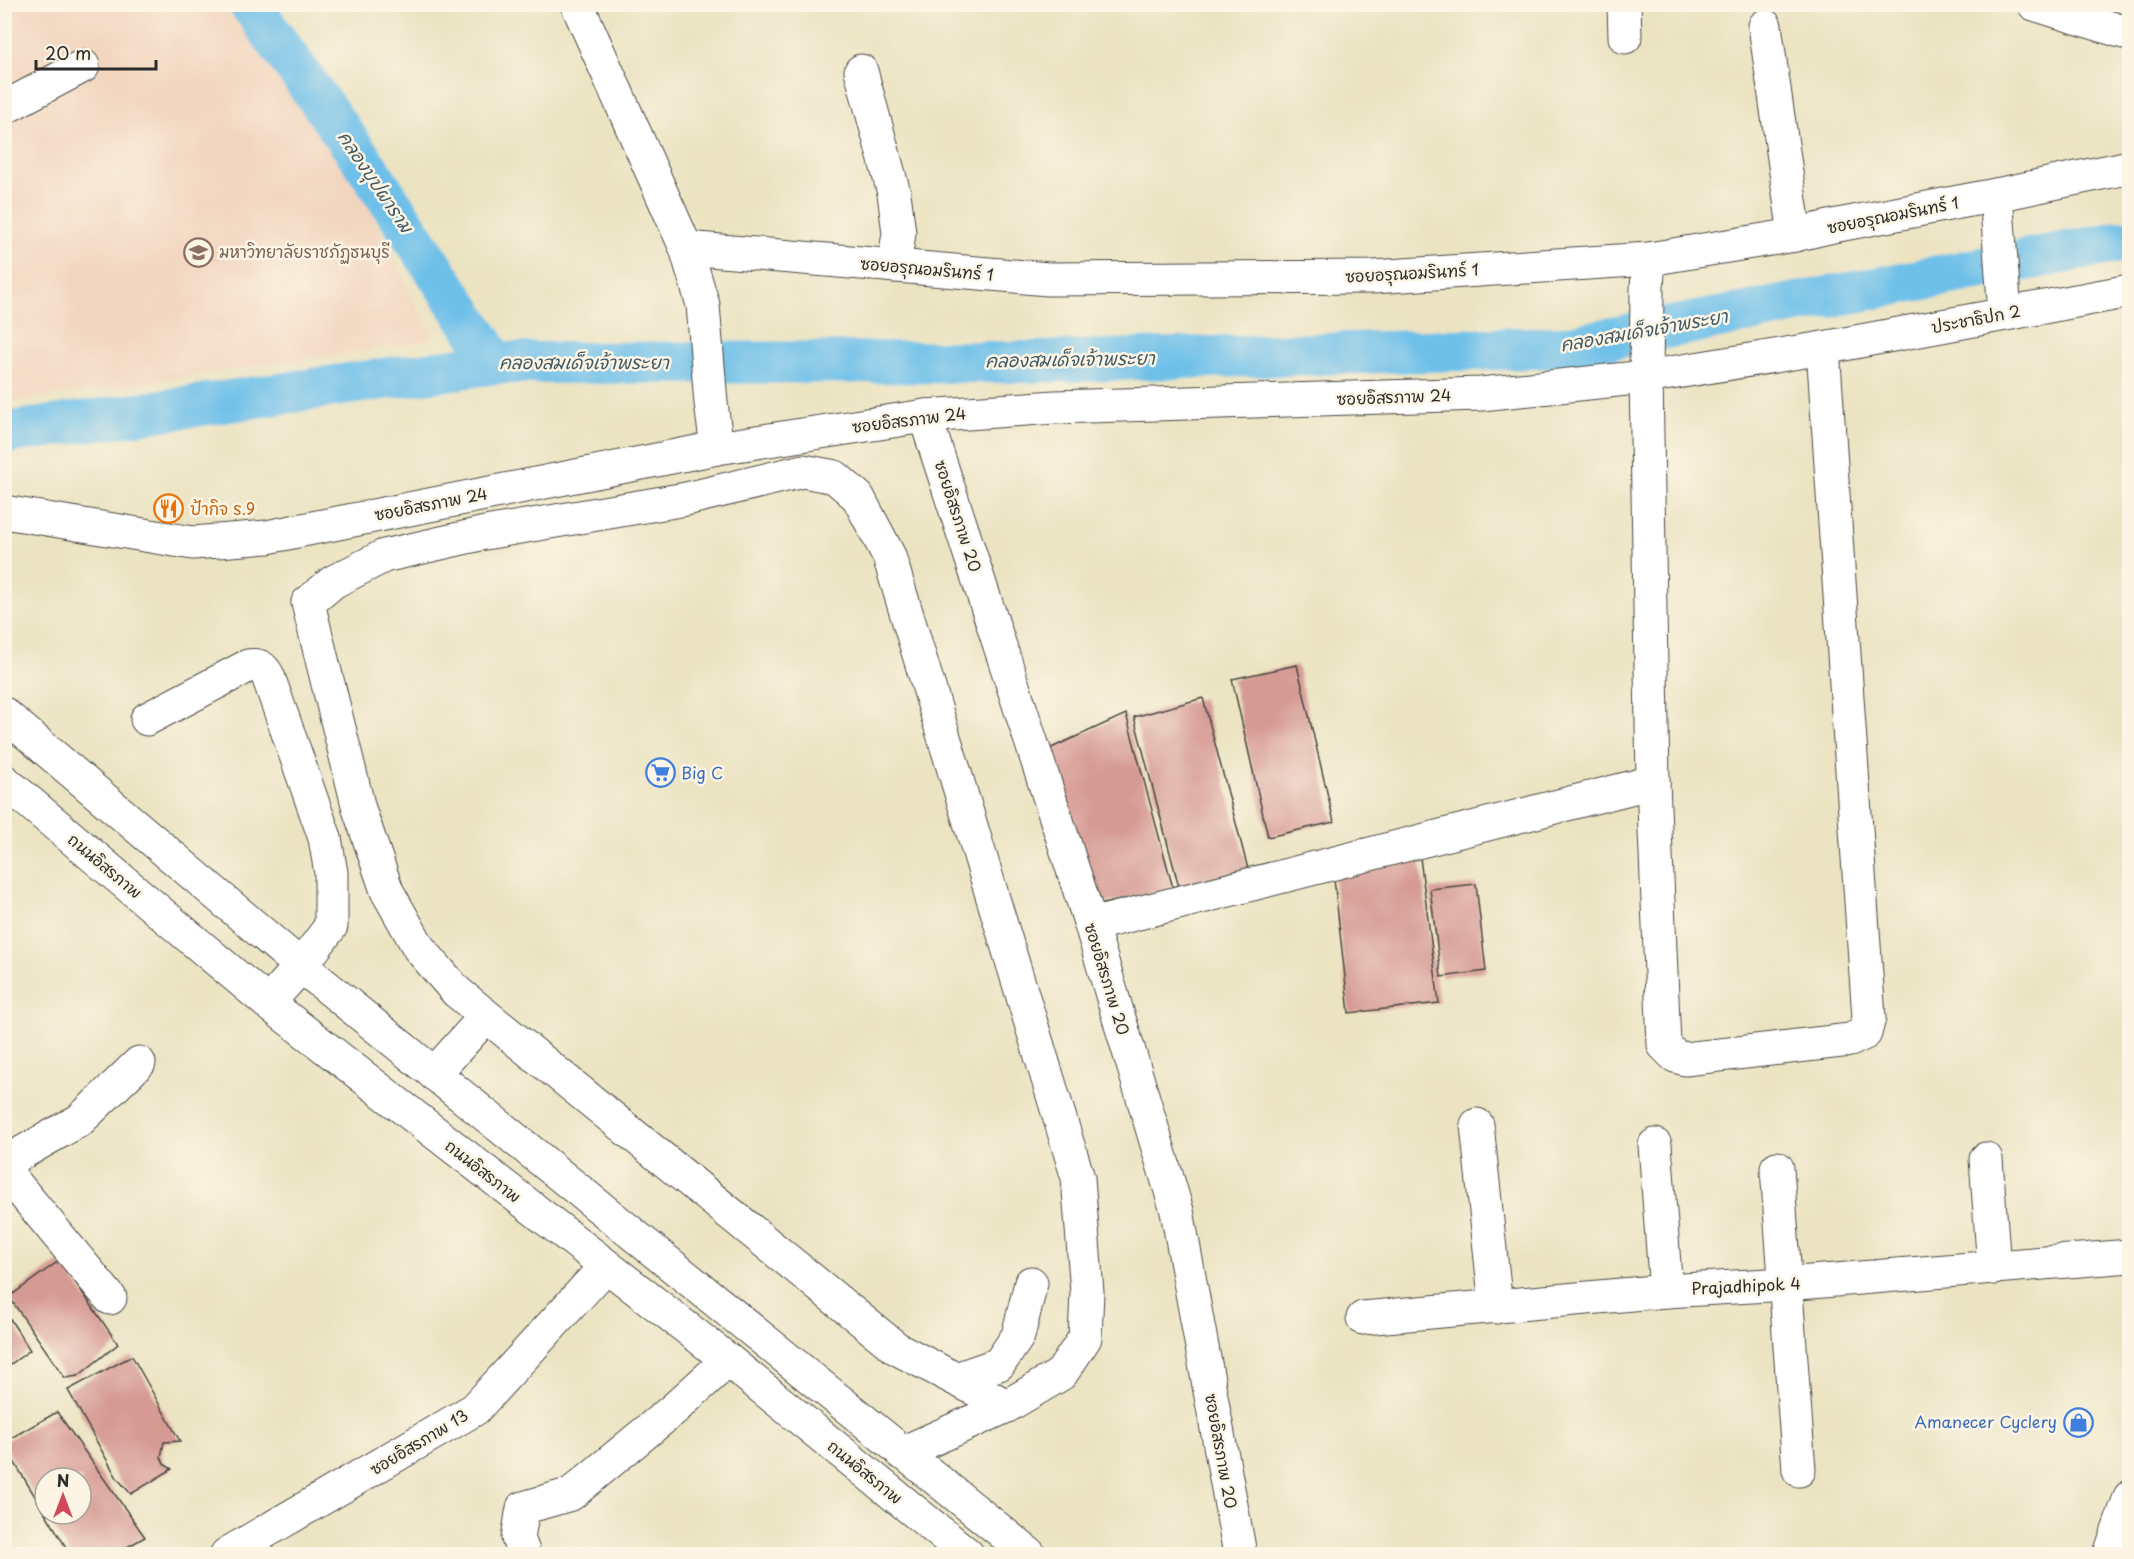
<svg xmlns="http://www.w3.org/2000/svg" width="2134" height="1559" font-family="'Playpen Sans','Playpen Sans Thai',sans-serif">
	<rect width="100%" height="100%" fill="#fcf5e5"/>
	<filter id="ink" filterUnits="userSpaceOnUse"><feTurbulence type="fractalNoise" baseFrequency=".0167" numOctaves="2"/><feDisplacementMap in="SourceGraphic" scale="12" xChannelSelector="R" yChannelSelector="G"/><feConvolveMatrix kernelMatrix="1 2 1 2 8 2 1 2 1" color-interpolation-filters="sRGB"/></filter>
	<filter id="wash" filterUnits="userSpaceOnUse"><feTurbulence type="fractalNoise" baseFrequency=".008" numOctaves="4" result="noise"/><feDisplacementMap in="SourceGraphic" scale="24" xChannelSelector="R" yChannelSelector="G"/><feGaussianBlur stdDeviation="1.35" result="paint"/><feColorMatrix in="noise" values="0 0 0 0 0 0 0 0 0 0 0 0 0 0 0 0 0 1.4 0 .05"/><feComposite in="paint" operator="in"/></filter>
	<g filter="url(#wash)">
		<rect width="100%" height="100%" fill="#ebe3c1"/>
		<!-- built -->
		<path fill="#f2d5be" d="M 4,5 L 227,5 L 349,163 L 433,340 L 5,403 Z"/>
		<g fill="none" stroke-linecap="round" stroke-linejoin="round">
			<!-- canal -->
			<g stroke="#6ec0e9" stroke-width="42">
				<path d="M 250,4 L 372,174 L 496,363"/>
				<path d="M 4,433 L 496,363 L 1037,362 L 1565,347 L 2130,240"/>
			</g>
		</g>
		<g id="blocks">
			<!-- building -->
			<g fill="#d59a93">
				<path d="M 1297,665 L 1334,822 L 1268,837 L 1232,679 Z"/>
				<path d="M 1203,698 L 1248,869 L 1179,887 L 1134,717 Z"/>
				<path d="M 1126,714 L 1173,888 L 1099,905 L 1049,749 Z"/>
				<path d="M 1419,850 L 1439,1003 L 1349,1013 L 1333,870 Z"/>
				<path d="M 1476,884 L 1486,971 L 1441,977 L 1430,889 Z"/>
				<path d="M 60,1260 L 118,1344 L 78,1376 L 65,1378 L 9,1297 Z"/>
				<path d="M 10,1319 L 30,1350 L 4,1369 L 4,1325 Z"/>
				<path d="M 132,1356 L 180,1441 L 164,1442 L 161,1457 L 164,1464 L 172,1469 L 131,1494 L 117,1478 L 68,1390 Z"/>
				<path d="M 57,1412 L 145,1537 L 115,1554 L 70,1554 L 46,1514 L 81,1514 L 81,1478 L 45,1478 L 45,1513 L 4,1445 L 4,1442 Z"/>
			</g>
		</g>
	</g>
	<g filter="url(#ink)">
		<use href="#blocks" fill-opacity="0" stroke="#484742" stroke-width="1.5"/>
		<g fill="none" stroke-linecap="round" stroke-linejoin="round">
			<defs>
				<g id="minor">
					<path d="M 577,4 L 686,248 L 703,305 L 711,403 L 717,448"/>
					<path d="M 1624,4 L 1625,37"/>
					<path d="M 1765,26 L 1795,235"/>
					<path d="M 861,71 L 894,193 L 899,233 L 894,266"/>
					<path d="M 4,108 L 83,66"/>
					<path d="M 1996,195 L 2005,314"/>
					<path d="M 686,248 L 1048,279 L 1373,277 L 1649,259 L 1795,235 L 1833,226 L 1996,195 L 2130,167"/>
					<path d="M 1649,259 L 1647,288 L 1646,377 L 1653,782 L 1664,1045 L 1675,1056 L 1685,1059 L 1850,1040 L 1865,1033 L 1869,1018 L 1823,348"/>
					<path d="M 925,416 L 1091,925 L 1177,1211 L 1240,1554"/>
					<path d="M 4,512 L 193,543 L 267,537 L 717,448 L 925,416 L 1055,407 L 1481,394 L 1646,377 L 1823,348 L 2130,291"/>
					<path d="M 147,719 L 248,666 C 259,664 263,667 268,676 L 325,838 L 331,873 L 331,926 L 301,966 L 268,1003"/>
					<path d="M 1091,925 L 1653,782"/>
					<path d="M 434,1074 L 486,1016"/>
					<path d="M 1477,1125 L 1496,1307"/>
					<path d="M 1655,1145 L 1666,1291"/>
					<path d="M 1986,1159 L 1994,1268"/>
					<path d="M 4,1163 L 80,1120 L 139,1063"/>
					<path d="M 1777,1168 L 1799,1470"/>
					<path d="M 4,1170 L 110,1298"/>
					<path d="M 1363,1318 L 1666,1291 L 1786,1284 L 2130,1256"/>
					<path d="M 956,1379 L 999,1364 L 1018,1336 L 1031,1283"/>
					<path d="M 902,1453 L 1007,1406 L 1061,1374 L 1085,1338 L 1087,1292 L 1078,1178 L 889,556 L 858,497 L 835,477 L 803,471 L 686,499 L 485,533 L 384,556 L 333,582 L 308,603 L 359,809 L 387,891 L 419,948 L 457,992 L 896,1348 L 1007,1406"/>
					<path d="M 227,1554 L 475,1409 L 606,1266"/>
					<path d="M 524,1554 L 518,1538 L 523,1508 L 571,1494 L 674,1409 L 728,1360"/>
				</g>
				<g id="major">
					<path d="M 2034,4 L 2130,34"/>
					<path d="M 4,714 L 301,966 L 1029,1554"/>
					<path d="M 4,781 L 268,1003 L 728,1360 L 967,1554"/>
					<path d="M 2110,1554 L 2130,1497"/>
				</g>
			</defs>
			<!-- minor casing -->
			<use href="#minor" stroke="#484742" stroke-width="35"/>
			<!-- major casing -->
			<use href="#major" stroke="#484742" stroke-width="35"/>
			<!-- minor -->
			<use href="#minor" stroke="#fff" stroke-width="33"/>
			<!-- major -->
			<use href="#major" stroke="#fff" stroke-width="33"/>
		</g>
	</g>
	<!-- icons -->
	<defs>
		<symbol id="university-ring" viewBox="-11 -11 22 22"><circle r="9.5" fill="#fcf5e5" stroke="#8d6e63" stroke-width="1.5"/><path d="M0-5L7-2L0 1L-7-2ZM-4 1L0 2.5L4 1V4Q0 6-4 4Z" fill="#8d6e63"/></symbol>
		<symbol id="restaurant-ring" viewBox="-11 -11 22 22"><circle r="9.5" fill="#fcf5e5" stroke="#e8710a" stroke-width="1.5"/><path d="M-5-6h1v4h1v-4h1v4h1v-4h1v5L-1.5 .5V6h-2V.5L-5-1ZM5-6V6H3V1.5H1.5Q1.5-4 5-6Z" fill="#e8710a"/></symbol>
		<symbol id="supermarket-ring" viewBox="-11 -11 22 22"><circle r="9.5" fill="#fcf5e5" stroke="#3f7fe0" stroke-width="1.5"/><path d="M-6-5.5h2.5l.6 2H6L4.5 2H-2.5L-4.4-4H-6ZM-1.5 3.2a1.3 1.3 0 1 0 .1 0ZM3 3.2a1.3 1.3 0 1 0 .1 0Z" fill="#3f7fe0"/></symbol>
		<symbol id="shop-ring" viewBox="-11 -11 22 22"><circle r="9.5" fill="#fcf5e5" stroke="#3f7fe0" stroke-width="1.5"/><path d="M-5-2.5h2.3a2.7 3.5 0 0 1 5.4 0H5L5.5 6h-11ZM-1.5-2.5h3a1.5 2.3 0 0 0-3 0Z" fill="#3f7fe0"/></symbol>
	</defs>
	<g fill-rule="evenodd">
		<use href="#university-ring" x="182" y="236" width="33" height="33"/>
		<use href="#restaurant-ring" x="152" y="492" width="33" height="33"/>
		<use href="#supermarket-ring" x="644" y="756" width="33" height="33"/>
		<use href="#shop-ring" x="2062" y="1406" width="33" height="33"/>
	</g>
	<g text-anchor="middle" stroke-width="5" stroke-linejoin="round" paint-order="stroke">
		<!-- street labels -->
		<g font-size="16" fill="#2b2b2b" stroke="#fcf5e5">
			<text transform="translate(1893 215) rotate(-11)" y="6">ซอยอรุณอมรินทร์ 1</text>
			<text transform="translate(927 269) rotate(5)" y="6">ซอยอรุณอมรินทร์ 1</text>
			<text transform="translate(1412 273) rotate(-3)" y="6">ซอยอรุณอมรินทร์ 1</text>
			<text transform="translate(1976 319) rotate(-11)" y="6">ประชาธิปก 2</text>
			<text transform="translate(1394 397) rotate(-2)" y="6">ซอยอิสรภาพ 24</text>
			<text transform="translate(909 420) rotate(-7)" y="6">ซอยอิสรภาพ 24</text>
			<text transform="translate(431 504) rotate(-11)" y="6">ซอยอิสรภาพ 24</text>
			<text transform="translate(958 516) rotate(72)" y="6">ซอยอิสรภาพ 20</text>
			<text transform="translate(105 866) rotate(40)" y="6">ถนนอิสรภาพ</text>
			<text transform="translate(1107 979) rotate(73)" y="6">ซอยอิสรภาพ 20</text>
			<text transform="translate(483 1171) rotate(38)" y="6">ถนนอิสรภาพ</text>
			<text transform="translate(1746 1286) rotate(-3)" y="6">Prajadhipok 4</text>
			<text transform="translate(419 1442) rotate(-31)" y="6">ซอยอิสรภาพ 13</text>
			<text transform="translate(1221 1451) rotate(80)" y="6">ซอยอิสรภาพ 20</text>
			<text transform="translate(865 1472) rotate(39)" y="6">ถนนอิสรภาพ</text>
		</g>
		<!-- education labels -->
		<g font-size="16" fill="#785e54" stroke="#fcf5e5" text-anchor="start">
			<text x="219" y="258">มหาวิทยาลัยราชภัฏธนบุรี</text>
		</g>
		<!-- food labels -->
		<g font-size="16" fill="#c56008" stroke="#fcf5e5" text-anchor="start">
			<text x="190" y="515">ป้ากิจ ร.9</text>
		</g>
		<!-- shop labels -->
		<g font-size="16" fill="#366cbe" stroke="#fcf5e5" text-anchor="start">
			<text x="681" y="779">Big C</text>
			<text x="2057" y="1428" text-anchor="end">Amanecer Cyclery</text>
		</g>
		<!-- water labels -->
		<g font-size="18" font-style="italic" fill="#3f5864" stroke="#fcf5e5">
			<text transform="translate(375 182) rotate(56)" y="6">คลองบุปผาราม</text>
			<text transform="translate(1644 331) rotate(-10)" y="6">คลองสมเด็จเจ้าพระยา</text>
			<text transform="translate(1070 360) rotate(-1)" y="6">คลองสมเด็จเจ้าพระยา</text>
			<text x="584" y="369">คลองสมเด็จเจ้าพระยา</text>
		</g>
	</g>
	<!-- margin -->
	<rect width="2134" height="1559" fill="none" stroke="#fcf5e5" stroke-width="24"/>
	<!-- north arrow -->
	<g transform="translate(63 1496)"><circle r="28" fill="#fcf5e5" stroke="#a8a49b" stroke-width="1.5"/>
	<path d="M0-4.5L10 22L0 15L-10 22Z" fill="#d1495b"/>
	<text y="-9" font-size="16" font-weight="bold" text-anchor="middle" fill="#2b2b2b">N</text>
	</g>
	<!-- scale -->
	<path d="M36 60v9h120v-9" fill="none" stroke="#2b2b2b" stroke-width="3"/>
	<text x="45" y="60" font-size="18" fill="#2b2b2b" stroke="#fcf5e5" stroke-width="4.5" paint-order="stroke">20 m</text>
</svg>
